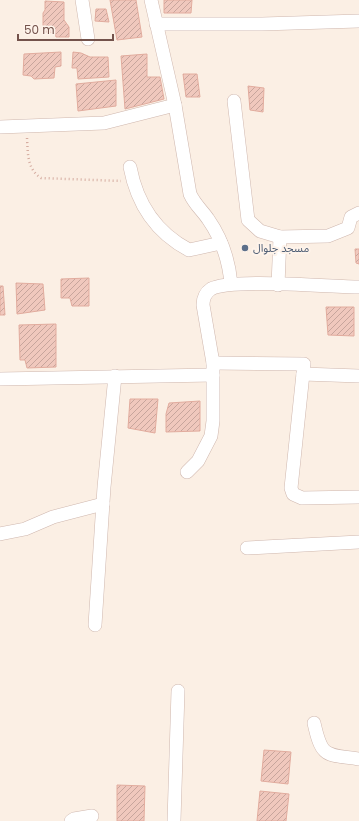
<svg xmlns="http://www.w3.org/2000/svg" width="359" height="821" font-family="Poppins,'Noto Sans Arabic',sans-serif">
	<defs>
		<pattern id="building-hatch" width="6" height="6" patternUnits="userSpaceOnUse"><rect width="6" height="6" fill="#f0c8bd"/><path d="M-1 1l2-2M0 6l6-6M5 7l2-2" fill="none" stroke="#c7a59c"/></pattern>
	</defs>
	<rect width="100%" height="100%" fill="#fbefe4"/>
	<!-- building -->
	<g fill="url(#building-hatch)" stroke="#e2ac9e">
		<path d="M 110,0 L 136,0 L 142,37 L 117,40 Z"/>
		<path d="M 164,0 L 192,0 L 191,13 L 164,13 Z"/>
		<path d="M 45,1 L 64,2 L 64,20 L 69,27 L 69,37 L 56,37 L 55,33 L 43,32 L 43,13 L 45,10 Z"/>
		<path d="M 96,9 L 106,9 L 109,22 L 95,21 Z"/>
		<path d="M 61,52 L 61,66 L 55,67 L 54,78 L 34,79 L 31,76 L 23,75 L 24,54 Z"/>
		<path d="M 73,52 L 81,53 L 90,57 L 108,57 L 109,77 L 78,79 L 77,68 L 72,68 Z"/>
		<path d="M 147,54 L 147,77 L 160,77 L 164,99 L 125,109 L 121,56 Z"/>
		<path d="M 183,74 L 197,74 L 200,97 L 186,97 Z"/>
		<path d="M 116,80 L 116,106 L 78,111 L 76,84 Z"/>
		<path d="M 248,86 L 264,88 L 263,112 L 250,110 Z"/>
		<path d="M 355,249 L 359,249 L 359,264 L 356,263 Z"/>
		<path d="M 89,278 L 89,306 L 72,306 L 70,298 L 61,298 L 61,279 Z"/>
		<path d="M 16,283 L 43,284 L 45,310 L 17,314 Z"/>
		<path d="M 0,286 L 3,286 L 5,315 L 0,315 Z"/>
		<path d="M 326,307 L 354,307 L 354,336 L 328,335 Z"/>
		<path d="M 56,324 L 56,367 L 27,368 L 25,360 L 20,360 L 19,325 Z"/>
		<path d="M 130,399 L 158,399 L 155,433 L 128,428 Z"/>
		<path d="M 200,401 L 200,431 L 166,432 L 166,414 L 169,403 Z"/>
		<path d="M 264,750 L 291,752 L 288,784 L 261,781 Z"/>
		<path d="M 117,785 L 145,786 L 144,821 L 117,821 Z"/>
		<path d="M 260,791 L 289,794 L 286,821 L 257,821 Z"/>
	</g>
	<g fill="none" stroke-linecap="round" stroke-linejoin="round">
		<defs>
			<g id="minor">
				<path d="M 82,0 L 88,39"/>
				<path d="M 151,0 L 175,105 L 190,194 C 195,205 202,210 208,219 C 222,239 229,260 231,284"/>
				<path d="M 156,24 L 262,24 L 359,21"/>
				<path d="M 234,101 L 248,220 L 260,231 L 280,237 L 328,236 L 348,228 L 351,217 L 359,213"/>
				<path d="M 0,127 L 104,123 L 175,105"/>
				<path d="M 130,167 C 137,204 155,232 189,250 L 221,243"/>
				<path d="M 278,285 L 280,237"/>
				<path d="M 213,363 L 304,364 L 291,488 L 293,494 L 302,498 L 359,497"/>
				<path d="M 303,374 L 359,376"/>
				<path d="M 0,379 L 213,375"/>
				<path d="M 187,472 L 198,461 L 211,436 L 213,421 L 213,363 L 203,305 C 203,299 205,293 211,289 C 231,278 331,287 359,287"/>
				<path d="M 0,534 L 25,529 L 53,517 L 103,504"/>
				<path d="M 247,548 L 359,542"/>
				<path d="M 95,625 L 104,487 L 115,376"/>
				<path d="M 314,723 C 322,759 326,754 359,759"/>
				<path d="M 71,821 L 74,819 L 92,816"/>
				<path d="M 174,821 L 178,691"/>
			</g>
		</defs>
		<!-- minor casing -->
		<use href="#minor" stroke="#cfb7ae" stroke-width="14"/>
		<!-- path -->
		<path stroke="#d5aca0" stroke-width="2.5" stroke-dasharray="1 3" stroke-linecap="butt" d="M 27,138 C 28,154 27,169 41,178 L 121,181"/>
		<!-- minor -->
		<use href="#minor" stroke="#fff" stroke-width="13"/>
	</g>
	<!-- markers -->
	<circle fill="#5c6f8a" stroke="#fef3ea" stroke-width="1.5" cx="245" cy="248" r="4"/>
	<g text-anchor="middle" stroke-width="4" stroke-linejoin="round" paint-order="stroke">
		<!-- service labels -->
		<g font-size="11" fill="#4e5e75" stroke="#fef3ea" text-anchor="start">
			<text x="253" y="252">مسجد جلوال</text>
		</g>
	</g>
	<!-- scale -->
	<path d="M18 34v6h95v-6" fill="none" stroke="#73524b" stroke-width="2"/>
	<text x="24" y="34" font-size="12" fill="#73524b" stroke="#fef3ea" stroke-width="3" paint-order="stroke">50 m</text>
</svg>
